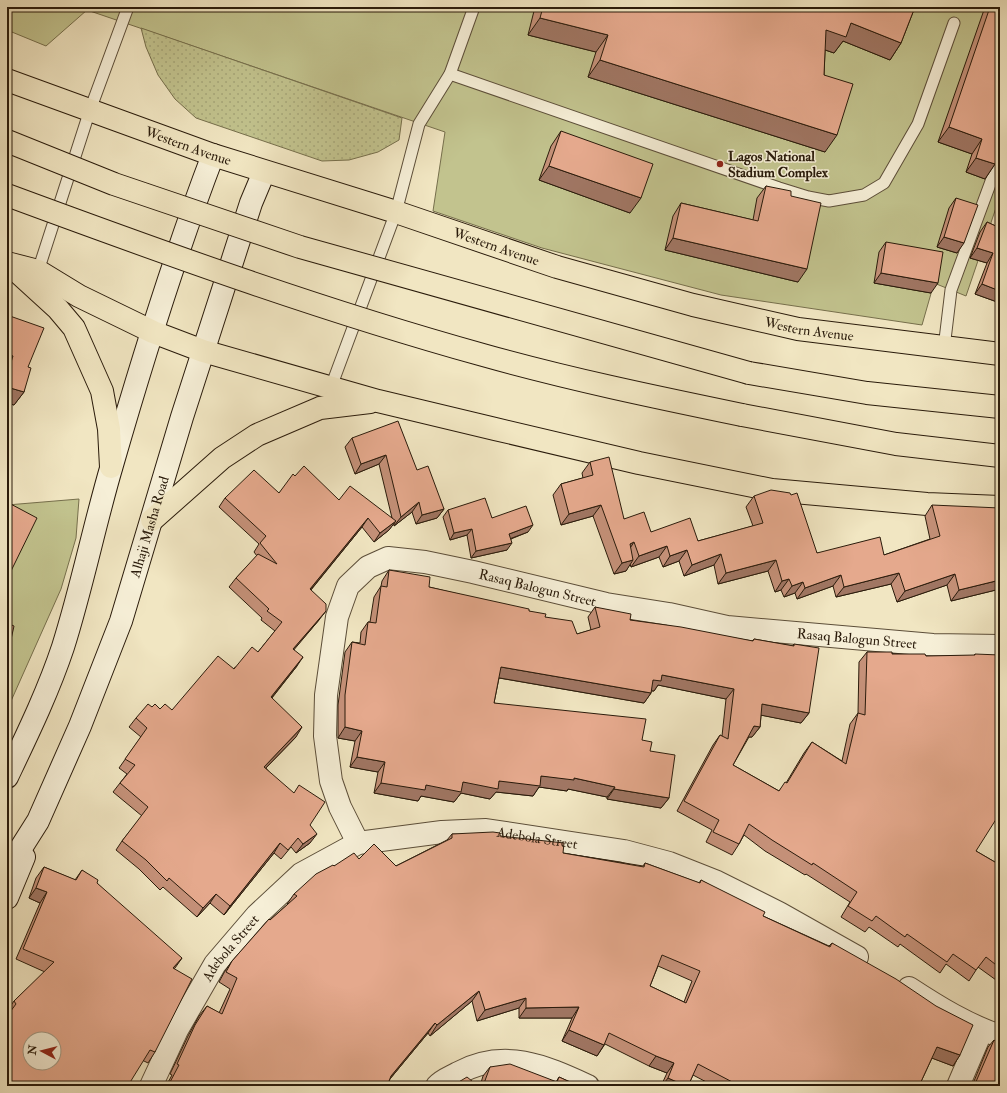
<svg xmlns="http://www.w3.org/2000/svg" width="1007" height="1093" font-family="'IM FELL Double Pica',serif">
	<defs>
		<pattern id="garden-dots" width="8" height="8" patternUnits="userSpaceOnUse"><rect width="8" height="8" fill="#c2c38e"/><path d="M2 2h.1M6 6h.1" fill="none" stroke="#a7a779" stroke-width="1.8" stroke-linecap="round"/></pattern>
	</defs>
	<rect width="100%" height="100%" fill="#f1e6c2"/>
	<filter id="stains"><feTurbulence type="fractalNoise" baseFrequency=".005" numOctaves="4"/><feColorMatrix values="0 0 0 0 .2 0 0 0 0 .09 0 0 0 0 .02 0 0 0 .5 -.17"/></filter>
	<radialGradient id="worn" r=".72"><stop offset=".6" stop-color="#630" stop-opacity="0"/><stop offset="1" stop-color="#630" stop-opacity=".3"/></radialGradient>
	<!-- grass -->
	<g fill="#c2c38e" stroke="#766f4c">
		<path d="M 7,7 L 1000,7 L 1000,196 L 966,296 L 934,283 L 922,325 L 721,295 L 542,248 L 433,211 L 445,132 L 87,10 L 46,46 L 7,30 Z"/>
		<path d="M 79,499 L 76,538 L 61,589 L 7,710 L 7,505 Z"/>
	</g>
	<!-- garden -->
	<path fill="url(#garden-dots)" stroke="#766f4c" d="M 141,28 L 402,118 L 399,140 L 378,152 L 349,160 L 322,161 L 196,118 L 175,99 L 158,75 L 146,47 Z"/>
	<g fill="none" stroke-linecap="round" stroke-linejoin="round">
		<defs>
			<g id="lane">
				<path d="M 450,74 L 779,188 L 808,197 L 829,201 L 864,195 L 884,183 L 918,124 L 954,23"/>
				<path d="M 38,271 L 90,110 L 128,7"/>
				<path d="M 944,348 L 951,290 L 1000,157"/>
				<path d="M 331,387 L 396,212 L 419,124 L 450,74 L 474,7"/>
			</g>
			<g id="street">
				<path id="s1" d="M 358,843 L 340,807 L 331,781 L 325,736 L 326,695 L 337,617 L 348,586 L 368,567 L 388,558 L 425,562 L 473,572 L 606,604 L 669,614 L 727,627 L 933,645 L 1000,646"/>
				<path d="M 909,988 C 938,1007 967,1025 1000,1036"/>
				<path id="s2" d="M 151,1086 L 177,1030 L 215,964 L 257,915 L 301,874 L 358,843 L 442,832 L 486,830 L 624,851 L 669,863 L 717,882 L 779,913 L 857,957"/>
				<path d="M 437,1086 C 442,1080 451,1077 458,1073 C 505,1048 544,1066 588,1086"/>
				<path d="M 958,1086 L 982,1030"/>
			</g>
			<g id="secondary">
				<path d="M 7,777 C 27,735 48,692 63,647 C 82,587 94,526 112,465 C 142,361 174,257 213,155"/>
				<path id="s3" d="M 7,870 L 38,821 L 80,726 L 121,621 L 182,417 L 251,203 L 264,172"/>
				<path d="M 7,898 L 24,857"/>
			</g>
			<g id="primary">
				<path id="s4" d="M 7,80 L 213,155 L 396,212 L 557,267 L 693,305 L 798,329 L 1000,354"/>
				<path d="M 7,263 L 38,271 L 79,296 L 153,332 L 203,351 L 378,401 L 495,429 L 639,463 L 772,490 L 927,504 L 1000,507"/>
				<path d="M 12,267 L 58,309 L 74,328 L 102,391 L 109,429 L 111,467"/>
				<path d="M 152,520 L 222,458 L 257,435 L 320,408 L 370,402"/>
			</g>
			<g id="highway">
				<path d="M 749,373 L 867,393 L 1000,407"/>
				<path d="M 742,415 L 896,444 L 1000,456"/>
			</g>
		</defs>
		<!-- lane casing -->
		<use href="#lane" stroke="#5c4e39" stroke-width="13"/>
		<!-- street casing -->
		<use href="#street" stroke="#5c4e39" stroke-width="24"/>
		<!-- secondary casing -->
		<use href="#secondary" stroke="#2a1b0b" stroke-width="24"/>
		<!-- primary casing -->
		<use href="#primary" stroke="#2a1b0b" stroke-width="24"/>
		<!-- highway casing -->
		<use href="#highway" stroke="#2a1b0b" stroke-width="24"/>
		<!-- lane -->
		<use href="#lane" stroke="#f6efd7" stroke-width="11"/>
		<!-- street -->
		<use href="#street" stroke="#f6efd7" stroke-width="22"/>
		<!-- secondary -->
		<use href="#secondary" stroke="#f6efd7" stroke-width="22"/>
		<!-- primary -->
		<use href="#primary" stroke="#f1e6c2" stroke-width="22"/>
		<!-- highway -->
		<use href="#highway" stroke="#f1e6c2" stroke-width="22"/>
		<defs>
			<g id="highway-bridge">
				<path d="M 7,141 L 114,184 L 300,247 L 749,373"/>
				<path d="M 7,195 C 164,253 321,310 483,355 C 568,379 655,397 742,415"/>
			</g>
		</defs>
		<!-- highway-bridge casing -->
		<use href="#highway-bridge" stroke="#2a1b0b" stroke-width="24" stroke-linecap="butt"/>
		<!-- highway-bridge -->
		<use href="#highway-bridge" stroke="#f1e6c2" stroke-width="22"/>
	</g>
	<!-- wall -->
	<g fill="#c59179" stroke="#2a1b0b" fill-rule="evenodd">
		<path d="M 535,7 L 915,7 L 901,43 L 890,60 L 843,41 L 834,53 L 825,50 L 824,75 L 825,152 L 588,77 L 596,52 L 528,35 Z"/>
		<path d="M 985,7 L 1000,7 L 995,164 L 985,179 L 966,172 L 972,154 L 938,142 Z"/>
		<path d="M 561,131 L 630,213 L 539,180 L 551,146 Z"/>
		<path d="M 766,186 L 791,196 L 798,282 L 665,250 L 673,216 L 681,203 L 753,220 L 757,198 Z"/>
		<path d="M 956,198 L 957,253 L 937,247 L 949,208 Z"/>
		<path d="M 987,222 L 1000,228 L 1000,303 L 975,294 L 987,263 L 970,258 L 980,232 Z"/>
		<path d="M 886,242 L 931,293 L 874,283 L 879,252 Z"/>
		<path d="M 7,315 L 28,367 L 24,392 L 14,405 L 7,403 Z"/>
		<path d="M 352,438 L 417,470 L 444,509 L 437,518 L 416,524 L 412,512 L 394,526 L 394,523 L 389,530 L 374,542 L 362,527 L 311,590 L 319,620 L 294,649 L 297,666 L 272,698 L 296,737 L 266,768 L 310,825 L 310,843 L 296,853 L 291,847 L 281,859 L 274,853 L 224,915 L 210,903 L 197,917 L 163,887 L 160,890 L 139,869 L 116,850 L 122,841 L 142,816 L 113,792 L 127,774 L 119,768 L 141,737 L 129,727 L 136,718 L 152,707 L 160,709 L 172,710 L 258,652 L 275,631 L 261,620 L 262,618 L 229,587 L 236,578 L 257,556 L 254,552 L 259,544 L 219,507 L 225,498 L 279,493 L 295,476 L 339,500 L 392,518 L 379,464 L 355,474 L 345,447 Z"/>
		<path d="M 590,462 L 624,519 L 651,532 L 698,541 L 753,526 L 746,507 L 754,496 L 817,553 L 884,555 L 930,539 L 925,516 L 932,505 L 1000,589 L 951,601 L 947,585 L 897,602 L 891,584 L 836,597 L 833,586 L 797,599 L 795,593 L 784,597 L 781,590 L 775,592 L 768,571 L 718,584 L 714,565 L 684,576 L 679,561 L 663,567 L 659,557 L 631,567 L 630,564 L 626,571 L 614,574 L 593,516 L 561,525 L 553,495 L 561,484 L 583,478 L 582,473 Z"/>
		<path d="M 448,510 L 492,518 L 528,532 L 511,539 L 507,550 L 471,558 L 467,535 L 450,540 L 443,517 Z"/>
		<path d="M 389,570 L 429,587 L 529,611 L 545,617 L 577,634 L 591,630 L 588,617 L 595,607 L 630,620 L 752,641 L 754,639 L 793,646 L 794,644 L 809,713 L 801,723 L 761,715 L 760,727 L 752,737 L 749,737 L 733,765 L 779,791 L 786,783 L 804,753 L 812,742 L 842,761 L 850,724 L 858,713 L 859,662 L 867,652 L 926,656 L 974,656 L 975,654 L 976,851 L 1000,865 L 1000,982 L 996,980 L 978,967 L 969,981 L 946,964 L 940,973 L 900,944 L 898,947 L 869,927 L 865,932 L 841,917 L 850,902 L 806,874 L 805,875 L 765,851 L 744,835 L 739,844 L 732,855 L 706,842 L 712,830 L 677,811 L 713,745 L 720,735 L 722,736 L 726,699 L 658,685 L 654,691 L 651,691 L 651,693 L 644,703 L 499,678 L 494,703 L 642,740 L 650,751 L 669,798 L 661,808 L 607,799 L 607,797 L 568,789 L 567,791 L 539,787 L 533,796 L 496,792 L 490,799 L 461,793 L 454,802 L 421,796 L 418,801 L 374,793 L 378,772 L 350,767 L 355,741 L 338,738 L 338,705 L 345,652 L 352,642 L 360,643 L 361,632 L 368,622 L 370,622 L 374,597 L 381,586 L 382,581 Z"/>
		<path d="M 452,834 L 500,836 L 563,853 L 643,866 L 645,863 L 699,883 L 701,880 L 763,916 L 829,946 L 832,943 L 960,1055 L 953,1066 L 932,1058 L 919,1086 L 714,1086 L 693,1075 L 688,1086 L 661,1086 L 667,1073 L 649,1066 L 605,1044 L 597,1056 L 562,1041 L 572,1018 L 519,1018 L 519,1008 L 477,1021 L 472,1001 L 430,1036 L 428,1033 L 390,1079 L 387,1086 L 166,1086 L 172,1075 L 170,1074 L 188,1036 L 199,1016 L 207,1006 L 219,1013 L 230,989 L 219,982 L 225,971 L 232,961 L 270,920 L 288,904 L 287,904 L 294,894 L 334,866 L 359,859 L 396,866 L 447,840 ZM 658,966 L 692,981 L 684,1002 L 650,986 Z"/>
		<path d="M 44,867 L 75,880 L 82,870 L 97,883 L 174,969 L 155,1052 L 148,1063 L 144,1061 L 9,1014 L 7,1012 L 7,1011 L 14,1001 L 45,972 L 16,959 L 40,903 L 29,898 L 36,878 Z"/>
		<path d="M 994,1040 L 998,1047 L 1000,1086 L 972,1086 L 988,1047 Z"/>
		<path d="M 490,1067 L 556,1082 L 559,1077 L 579,1086 L 480,1086 L 483,1076 Z"/>
	</g>
	<!-- shaded-wall -->
	<g fill="#a07663" stroke="#2a1b0b">
		<path d="M 540,18 L 608,35 L 596,52 L 528,35 Z"/>
		<path d="M 851,23 L 901,43 L 890,60 L 843,41 L 834,53 L 814,46 L 826,30 Z"/>
		<path d="M 600,60 L 837,135 L 825,152 L 588,77 Z"/>
		<path d="M 949,127 L 982,139 L 972,154 L 938,142 Z"/>
		<path d="M 976,158 L 995,164 L 985,179 L 966,172 Z"/>
		<path d="M 549,166 L 641,198 L 630,213 L 539,180 Z"/>
		<path d="M 944,237 L 964,243 L 957,253 L 937,247 Z"/>
		<path d="M 673,238 L 807,269 L 798,282 L 665,250 Z"/>
		<path d="M 977,248 L 993,253 L 987,263 L 970,258 Z"/>
		<path d="M 881,273 L 938,283 L 931,293 L 874,283 Z"/>
		<path d="M 982,284 L 1000,291 L 1000,303 L 975,294 Z"/>
		<path d="M 7,353 L 13,356 L 7,364 Z"/>
		<path d="M 7,387 L 24,392 L 14,405 L 7,403 Z"/>
		<path d="M 386,455 L 379,464 L 355,474 L 361,464 Z"/>
		<path d="M 419,502 L 412,512 L 394,526 L 401,517 Z"/>
		<path d="M 601,505 L 593,516 L 561,525 L 569,514 Z"/>
		<path d="M 444,509 L 437,518 L 416,524 L 422,515 Z"/>
		<path d="M 368,518 L 362,527 L 304,598 L 310,589 Z"/>
		<path d="M 396,521 L 389,530 L 374,542 L 380,533 Z"/>
		<path d="M 533,525 L 528,532 L 504,541 L 509,534 Z"/>
		<path d="M 472,529 L 467,535 L 450,540 L 454,533 Z"/>
		<path d="M 634,542 L 627,553 L 630,544 Z"/>
		<path d="M 512,543 L 507,550 L 471,558 L 476,551 Z"/>
		<path d="M 667,546 L 659,557 L 631,567 L 639,556 Z"/>
		<path d="M 687,550 L 679,561 L 663,567 L 670,556 Z"/>
		<path d="M 721,554 L 714,565 L 684,576 L 692,565 Z"/>
		<path d="M 633,560 L 626,571 L 614,574 L 622,563 Z"/>
		<path d="M 776,560 L 768,571 L 718,584 L 726,573 Z"/>
		<path d="M 7,569 L 11,571 L 7,577 Z"/>
		<path d="M 899,573 L 891,584 L 836,597 L 844,587 Z"/>
		<path d="M 955,574 L 947,585 L 897,602 L 905,591 Z"/>
		<path d="M 841,575 L 833,586 L 797,599 L 805,588 Z"/>
		<path d="M 789,579 L 781,590 L 775,592 L 782,581 Z"/>
		<path d="M 1000,580 L 1000,589 L 951,601 L 959,590 Z"/>
		<path d="M 803,582 L 795,593 L 784,597 L 792,586 Z"/>
		<path d="M 326,611 L 319,620 L 287,658 L 293,649 Z"/>
		<path d="M 303,657 L 297,666 L 265,706 L 271,697 Z"/>
		<path d="M 501,667 L 651,693 L 644,703 L 494,677 Z"/>
		<path d="M 662,675 L 734,689 L 726,699 L 658,685 L 654,691 L 646,690 L 653,680 Z"/>
		<path d="M 762,704 L 809,713 L 801,723 L 755,714 Z"/>
		<path d="M 754,726 L 760,727 L 752,737 L 747,737 Z"/>
		<path d="M 302,727 L 296,737 L 258,776 L 264,767 Z"/>
		<path d="M 345,727 L 362,731 L 355,741 L 338,738 Z"/>
		<path d="M 357,757 L 385,762 L 378,772 L 350,767 Z"/>
		<path d="M 541,776 L 574,778 L 615,787 L 607,797 L 568,789 L 567,791 L 539,787 L 533,796 L 496,792 L 490,799 L 461,793 L 454,802 L 421,796 L 418,801 L 374,793 L 381,783 L 426,785 L 463,782 L 499,781 Z"/>
		<path d="M 614,789 L 669,798 L 661,808 L 607,799 Z"/>
		<path d="M 317,834 L 310,843 L 296,853 L 303,844 Z"/>
		<path d="M 280,843 L 274,853 L 224,915 L 230,906 Z"/>
		<path d="M 36,888 L 47,892 L 40,903 L 29,898 Z"/>
		<path d="M 216,894 L 210,903 L 197,917 L 203,908 Z"/>
		<path d="M 182,958 L 175,968 L 166,978 L 173,968 Z"/>
		<path d="M 479,991 L 472,1001 L 430,1036 L 437,1025 Z"/>
		<path d="M 526,998 L 519,1008 L 477,1021 L 485,1010 Z"/>
		<path d="M 579,1007 L 572,1018 L 519,1018 L 526,1008 Z"/>
		<path d="M 435,1023 L 428,1033 L 384,1086 L 391,1076 Z"/>
		<path d="M 569,1030 L 604,1045 L 597,1056 L 562,1041 Z"/>
		<path d="M 937,1047 L 960,1055 L 953,1066 L 929,1057 Z"/>
		<path d="M 656,1056 L 674,1063 L 667,1073 L 649,1066 Z"/>
		<path d="M 668,1078 L 686,1086 L 662,1086 Z"/>
	</g>
	<!-- building -->
	<g fill="#e5a98d" stroke="#2a1b0b" fill-rule="evenodd">
		<path d="M 543,7 L 915,7 L 901,43 L 851,23 L 846,37 L 826,30 L 824,75 L 853,84 L 837,135 L 600,60 L 608,35 L 540,18 Z"/>
		<path d="M 990,7 L 1000,7 L 1000,150 L 995,164 L 976,158 L 982,139 L 949,127 Z"/>
		<path d="M 561,131 L 653,164 L 641,198 L 549,166 Z"/>
		<path d="M 766,186 L 791,191 L 791,196 L 821,203 L 807,269 L 673,238 L 681,203 L 758,221 Z"/>
		<path d="M 956,198 L 978,205 L 964,243 L 944,237 Z"/>
		<path d="M 987,222 L 1000,228 L 1000,291 L 982,284 L 993,253 L 977,248 Z"/>
		<path d="M 886,242 L 943,252 L 938,283 L 881,273 Z"/>
		<path d="M 7,315 L 44,328 L 28,367 L 31,368 L 24,392 L 7,387 L 7,375 L 13,356 L 7,353 Z"/>
		<path d="M 398,421 L 417,470 L 428,466 L 444,509 L 422,515 L 419,502 L 401,517 L 386,455 L 361,464 L 352,438 Z"/>
		<path d="M 609,457 L 624,519 L 644,512 L 651,532 L 690,518 L 698,541 L 763,523 L 754,496 L 771,490 L 790,493 L 791,495 L 797,493 L 817,553 L 880,537 L 884,555 L 940,536 L 932,505 L 1000,508 L 1000,580 L 959,590 L 955,574 L 905,591 L 899,573 L 844,587 L 841,575 L 805,588 L 803,582 L 792,586 L 789,579 L 782,581 L 776,560 L 726,573 L 721,554 L 692,565 L 687,550 L 670,556 L 667,546 L 639,556 L 634,542 L 630,544 L 633,560 L 622,563 L 601,505 L 569,514 L 561,484 L 593,475 L 590,462 Z"/>
		<path d="M 304,466 L 339,500 L 350,486 L 396,521 L 380,533 L 368,518 L 310,589 L 326,604 L 326,611 L 293,649 L 303,657 L 271,697 L 302,727 L 264,767 L 294,793 L 299,785 L 325,802 L 310,825 L 317,834 L 303,844 L 298,838 L 288,850 L 280,843 L 230,906 L 216,894 L 203,908 L 169,878 L 167,881 L 146,860 L 122,841 L 148,807 L 120,783 L 135,765 L 125,759 L 147,728 L 136,718 L 148,704 L 152,707 L 155,704 L 160,709 L 165,704 L 172,710 L 218,656 L 234,669 L 252,647 L 258,652 L 282,622 L 267,611 L 269,609 L 236,578 L 258,554 L 277,564 L 260,543 L 266,536 L 225,498 L 254,470 L 279,493 L 293,474 L 295,476 Z"/>
		<path d="M 485,498 L 492,518 L 526,506 L 533,525 L 509,534 L 512,543 L 476,551 L 472,529 L 454,533 L 448,510 Z"/>
		<path d="M 7,502 L 37,518 L 11,571 L 7,569 Z"/>
		<path d="M 389,570 L 430,577 L 429,587 L 529,609 L 529,611 L 546,614 L 545,617 L 572,621 L 577,634 L 600,627 L 595,607 L 631,614 L 630,620 L 681,627 L 753,641 L 754,639 L 794,646 L 794,644 L 819,648 L 809,713 L 762,704 L 760,727 L 754,726 L 733,765 L 779,791 L 785,782 L 787,783 L 812,742 L 846,764 L 858,713 L 865,715 L 867,652 L 892,652 L 892,654 L 925,654 L 926,656 L 975,655 L 975,654 L 1000,655 L 1000,813 L 976,851 L 1000,865 L 1000,968 L 986,957 L 976,970 L 953,954 L 947,962 L 907,934 L 905,937 L 876,916 L 872,921 L 848,906 L 857,892 L 813,863 L 812,865 L 772,840 L 749,824 L 739,844 L 713,832 L 719,820 L 684,801 L 720,735 L 728,739 L 734,689 L 662,675 L 661,681 L 653,680 L 651,693 L 501,667 L 494,703 L 646,719 L 642,740 L 652,742 L 650,751 L 675,755 L 669,798 L 614,789 L 615,787 L 574,778 L 574,780 L 541,776 L 540,786 L 499,781 L 498,789 L 463,782 L 461,792 L 426,785 L 425,790 L 381,783 L 385,762 L 357,757 L 362,731 L 345,727 L 345,695 L 352,642 L 365,645 L 368,622 L 376,623 L 381,586 L 387,587 Z"/>
		<path d="M 7,623 L 14,626 L 10,644 L 7,649 Z"/>
		<path d="M 493,832 L 500,833 L 500,836 L 564,843 L 563,853 L 644,867 L 645,863 L 700,883 L 701,880 L 765,912 L 763,916 L 830,947 L 832,943 L 896,979 L 936,1006 L 973,1025 L 960,1055 L 937,1047 L 919,1086 L 738,1086 L 738,1085 L 698,1064 L 688,1086 L 686,1086 L 668,1078 L 674,1063 L 656,1056 L 609,1033 L 604,1045 L 569,1030 L 579,1007 L 526,1008 L 526,998 L 485,1010 L 479,991 L 437,1025 L 435,1023 L 391,1076 L 387,1086 L 168,1086 L 179,1065 L 177,1064 L 195,1025 L 207,1006 L 222,1014 L 237,978 L 226,972 L 232,961 L 269,919 L 270,920 L 297,896 L 294,894 L 316,874 L 333,865 L 334,866 L 354,853 L 359,859 L 374,844 L 396,866 L 452,838 L 452,834 ZM 662,955 L 700,971 L 686,1003 L 650,986 Z"/>
		<path d="M 44,867 L 76,880 L 82,870 L 98,880 L 97,883 L 182,958 L 173,968 L 192,979 L 155,1052 L 150,1050 L 129,1084 L 131,1086 L 7,1086 L 7,1016 L 16,1004 L 14,1001 L 54,962 L 23,949 L 47,892 L 36,888 ZM 30,1039 L 54,1039 L 54,1063 L 30,1063 Z"/>
		<path d="M 994,1040 L 1000,1044 L 998,1047 L 1000,1048 L 1000,1086 L 973,1086 L 975,1084 Z"/>
		<path d="M 510,1064 L 557,1082 L 559,1077 L 579,1086 L 483,1086 L 490,1067 Z"/>
		<path d="M 467,1077 L 478,1086 L 452,1086 Z"/>
	</g>
	<!-- markers -->
	<circle fill="#8f2418" stroke="#f6efd7" stroke-width="1.5" cx="720" cy="164" r="4"/>
	<g text-anchor="middle" stroke-width="3" stroke-linejoin="round" paint-order="stroke">
		<!-- street labels -->
		<g font-size="14" fill="#2a1b0b" stroke="#f6efd7">
			<text dy="5" stroke="none"><textPath href="#s4" startOffset="193">Western Avenue</textPath></text>
			<text dy="5" stroke="none"><textPath href="#s4" startOffset="517">Western Avenue</textPath></text>
			<text dy="5" stroke="none"><textPath href="#s4" startOffset="841">Western Avenue</textPath></text>
			<text dy="5" stroke="none"><textPath href="#s3" startOffset="373">Alhaji Masha Road</textPath></text>
			<text dy="5" stroke="none"><textPath href="#s1" startOffset="468">Rasaq Balogun Street</textPath></text>
			<text dy="5" stroke="none"><textPath href="#s1" startOffset="792">Rasaq Balogun Street</textPath></text>
			<text dy="5" stroke="none"><textPath href="#s2" startOffset="508">Adebola Street</textPath></text>
			<text dy="5" stroke="none"><textPath href="#s2" startOffset="160">Adebola Street</textPath></text>
		</g>
		<!-- poi labels -->
		<g font-size="14" font-weight="bold" fill="#2a1b0b" stroke="#f6efd7" text-anchor="start">
			<text x="728" y="161">Lagos National<tspan x="728" dy="16">Stadium Complex</tspan></text>
		</g>
	</g>
	<!-- margin -->
	<rect width="1007" height="1093" fill="none" stroke="#f1e6c2" stroke-width="24"/>
	<rect x="8" y="8" width="991" height="1077" fill="none" stroke="#2a1b0b" stroke-width="2"/>
	<rect x="12" y="12" width="983" height="1069" fill="none" stroke="#2a1b0b"/>
	<!-- north arrow -->
	<g transform="translate(42 1051) rotate(277)"><circle r="19" fill="#f6efd7" stroke="#a49a85"/>
	<path d="M0-3L7 15L0 10L-7 15Z" fill="#8f2418"/>
	<text y="-6" font-size="11" font-weight="bold" text-anchor="middle" fill="#2a1b0b">N</text>
	</g>
	<rect width="100%" height="100%" filter="url(#stains)"/>
	<rect width="100%" height="100%" fill="url(#worn)"/>
</svg>
